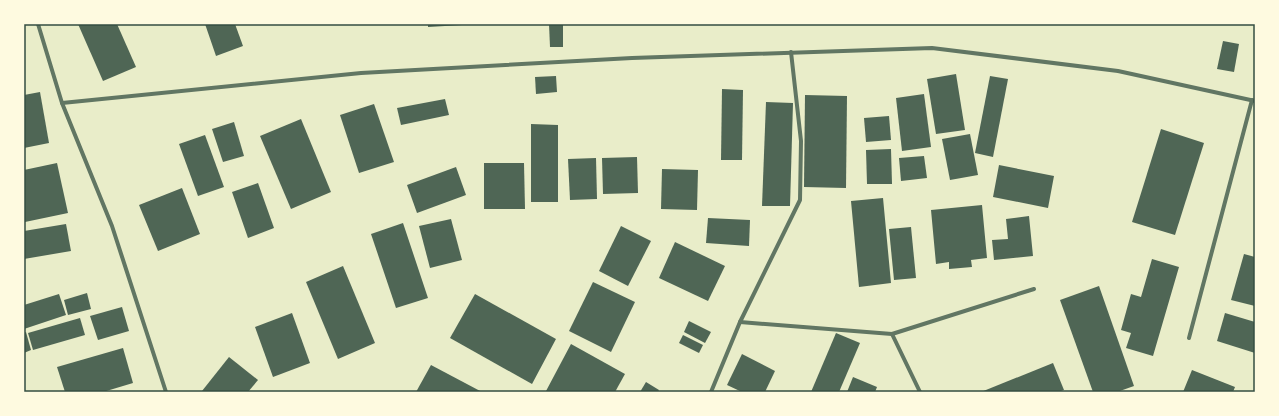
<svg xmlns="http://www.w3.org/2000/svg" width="1279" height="416" font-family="Overpass,sans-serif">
	<rect width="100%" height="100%" fill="#e9edc9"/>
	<!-- building -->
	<g fill="#4f6655">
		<path d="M 78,24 L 117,24 L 136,67 L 103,81 Z"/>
		<path d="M 205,24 L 235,24 L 243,46 L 216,56 Z"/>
		<path d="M 428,24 L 462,24 L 462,25 L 428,27 Z"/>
		<path d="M 549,24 L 563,24 L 563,47 L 550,47 Z"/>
		<path d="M 1223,41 L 1239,44 L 1234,72 L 1217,69 Z"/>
		<path d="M 956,74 L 965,130 L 936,134 L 927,79 Z"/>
		<path d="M 556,76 L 557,92 L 536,94 L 535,77 Z"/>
		<path d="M 990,76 L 1008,79 L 993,157 L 975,153 Z"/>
		<path d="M 722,89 L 743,90 L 742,160 L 721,160 Z"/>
		<path d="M 40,92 L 49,143 L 24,148 L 24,95 Z"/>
		<path d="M 924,94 L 931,147 L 902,151 L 896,98 Z"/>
		<path d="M 805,95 L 847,96 L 846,188 L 804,187 Z"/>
		<path d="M 445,99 L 449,115 L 401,125 L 397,108 Z"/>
		<path d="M 766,102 L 793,103 L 790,206 L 762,206 Z"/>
		<path d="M 374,104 L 394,162 L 359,173 L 340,115 Z"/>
		<path d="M 889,116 L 891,140 L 866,142 L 864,118 Z"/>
		<path d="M 301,119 L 331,192 L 291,209 L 260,136 Z"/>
		<path d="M 234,122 L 244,156 L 223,162 L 212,129 Z"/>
		<path d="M 531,124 L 558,125 L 558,202 L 531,202 Z"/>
		<path d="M 1161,129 L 1204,143 L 1175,235 L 1132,222 Z"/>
		<path d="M 970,134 L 978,175 L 950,180 L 942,139 Z"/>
		<path d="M 205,135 L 224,187 L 198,196 L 179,144 Z"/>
		<path d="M 891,149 L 892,184 L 867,184 L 866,150 Z"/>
		<path d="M 924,156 L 927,178 L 901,181 L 899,158 Z"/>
		<path d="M 637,157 L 638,193 L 603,194 L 602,158 Z"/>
		<path d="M 596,158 L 597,199 L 570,200 L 568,159 Z"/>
		<path d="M 57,163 L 68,213 L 25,222 L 24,170 Z"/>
		<path d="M 484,163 L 524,163 L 525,209 L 484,209 Z"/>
		<path d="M 999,165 L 1054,176 L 1048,208 L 993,197 Z"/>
		<path d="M 456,167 L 466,195 L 417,213 L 407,185 Z"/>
		<path d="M 662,169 L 698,170 L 697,210 L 661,209 Z"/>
		<path d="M 258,183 L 274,228 L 248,238 L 232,192 Z"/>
		<path d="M 182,188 L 200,234 L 158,251 L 139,205 Z"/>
		<path d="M 883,198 L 891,283 L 859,287 L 851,201 Z"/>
		<path d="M 982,205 L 987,258 L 971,260 L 972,267 L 949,269 L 949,262 L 936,264 L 931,210 Z"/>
		<path d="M 1029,216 L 1033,256 L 994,260 L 992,240 L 1008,239 L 1006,219 Z"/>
		<path d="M 708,218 L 750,220 L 749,246 L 706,243 Z"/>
		<path d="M 451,219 L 462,260 L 430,268 L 419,226 Z"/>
		<path d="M 403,223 L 428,298 L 396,308 L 371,234 Z"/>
		<path d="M 66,224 L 71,251 L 24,259 L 24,231 Z"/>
		<path d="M 621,226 L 651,241 L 628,286 L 599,271 Z"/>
		<path d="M 911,227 L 916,278 L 894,280 L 889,229 Z"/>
		<path d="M 675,242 L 725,266 L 708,301 L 659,278 Z"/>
		<path d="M 1244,254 L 1255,257 L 1255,306 L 1231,300 Z"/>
		<path d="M 1152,259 L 1179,267 L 1153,356 L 1126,348 L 1131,333 L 1121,330 L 1131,294 L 1141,297 Z"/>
		<path d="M 343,266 L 375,343 L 338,359 L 306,282 Z"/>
		<path d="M 593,282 L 635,302 L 611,352 L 569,331 Z"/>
		<path d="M 1099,286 L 1134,386 L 1117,392 L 1093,392 L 1060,300 Z"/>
		<path d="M 87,293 L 91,309 L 68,315 L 64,300 Z"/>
		<path d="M 59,294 L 66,315 L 24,329 L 24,305 Z"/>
		<path d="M 475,294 L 556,339 L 532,384 L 450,338 Z"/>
		<path d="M 122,307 L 129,331 L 98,340 L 90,316 Z"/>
		<path d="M 292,313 L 310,363 L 273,377 L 255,327 Z"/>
		<path d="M 1225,313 L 1255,322 L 1255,353 L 1217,341 Z"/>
		<path d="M 80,318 L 85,335 L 33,350 L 28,333 Z"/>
		<path d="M 689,321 L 711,332 L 705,343 L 684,332 Z"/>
		<path d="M 26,332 L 31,350 L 24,353 L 24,333 Z"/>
		<path d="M 836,333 L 860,343 L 839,392 L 811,392 Z"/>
		<path d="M 683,335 L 703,345 L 699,353 L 679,343 Z"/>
		<path d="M 571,344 L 625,374 L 615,392 L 549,392 L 546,391 Z"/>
		<path d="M 123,348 L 133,383 L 103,392 L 65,392 L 57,367 Z"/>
		<path d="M 742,354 L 775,371 L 765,392 L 742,392 L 727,385 Z"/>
		<path d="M 229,357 L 258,380 L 248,392 L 203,392 L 202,391 Z"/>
		<path d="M 1053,363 L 1064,390 L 1058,392 L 981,392 Z"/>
		<path d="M 431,365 L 482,392 L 416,392 Z"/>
		<path d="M 1192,370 L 1235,387 L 1233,392 L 1183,392 Z"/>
		<path d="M 853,377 L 877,387 L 875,392 L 847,392 Z"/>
		<path d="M 646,382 L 659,390 L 658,392 L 640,392 Z"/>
	</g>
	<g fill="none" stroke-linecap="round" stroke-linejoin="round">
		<!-- minor -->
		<g stroke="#617663" stroke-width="4">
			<path d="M 38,24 L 62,103 L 112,226 L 166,392"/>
			<path d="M 62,103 L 361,73 L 632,58 L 932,48 L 1118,71 L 1255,101"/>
			<path d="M 740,322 L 892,334 L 1034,289"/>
			<path d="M 892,334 L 920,392"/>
			<path d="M 1189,338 L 1252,100"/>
			<path d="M 711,392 L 740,322 L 800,200 L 801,141 L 791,52"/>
		</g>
	</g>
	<!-- border -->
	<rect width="1279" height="416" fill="none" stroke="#fefae0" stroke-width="50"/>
	<rect x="25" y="25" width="1229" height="366" fill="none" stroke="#344e41" stroke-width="1.5"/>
</svg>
